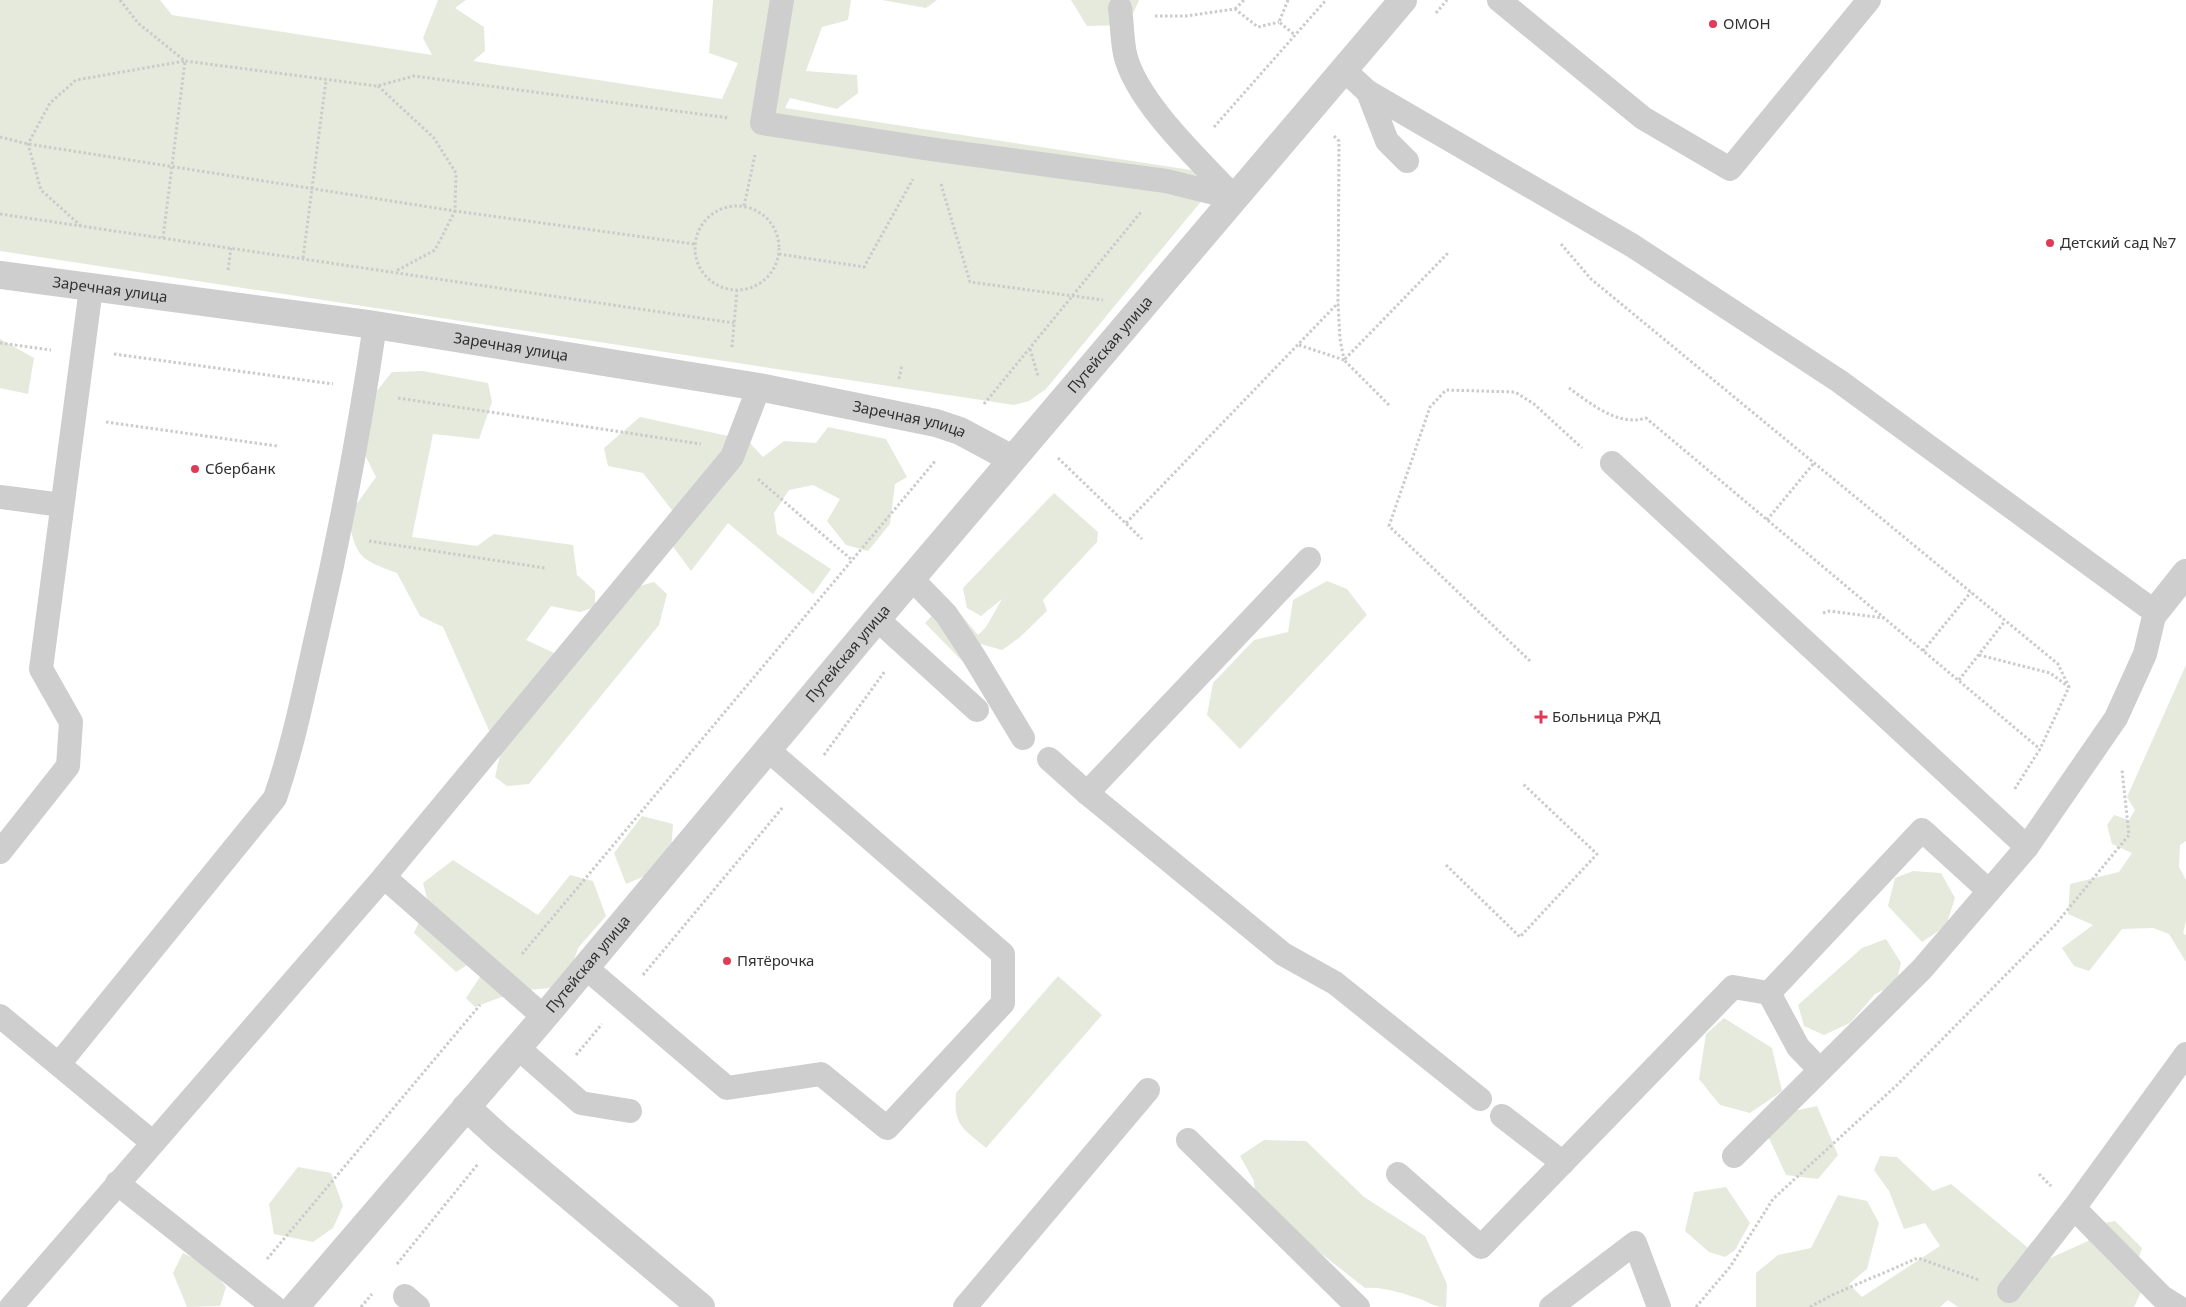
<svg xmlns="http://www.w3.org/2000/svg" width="2186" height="1307" font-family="'Noto Sans',sans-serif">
	<rect width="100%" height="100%" fill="#fff"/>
	<!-- green -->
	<g fill="#e5eadd">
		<path d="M 0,0 L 160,0 L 172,15 L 432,55 L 423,38 L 438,0 L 466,0 L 455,8 L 484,27 L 485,51 L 473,61 L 722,99 L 738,63 L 709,53 L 713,0 L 851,0 L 848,20 L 822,27 L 806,71 L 857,75 L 858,93 L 837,109 L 790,98 L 785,108 L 1191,170 L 1213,187 L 1046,389 L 1029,401 L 1014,405 L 0,251 Z"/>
		<path d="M 882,0 L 937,0 L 926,8 Z"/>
		<path d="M 1071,0 L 1139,0 L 1128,25 L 1087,26 Z"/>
		<path d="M 0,339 L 34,358 L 28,394 L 0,388 Z"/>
		<path d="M 423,371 L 488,383 L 492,402 L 479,439 L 433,434 L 412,537 L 477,546 L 494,534 L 573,545 L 577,575 L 595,591 L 595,607 L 580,612 L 551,606 L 526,640 L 576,663 L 629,589 L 654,582 L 667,594 L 659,625 L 529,784 L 507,786 L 495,777 L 500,755 L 443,627 L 420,616 L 397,573 C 359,559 356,557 348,516 L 376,477 L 361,447 L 367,403 L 392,372 Z"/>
		<path d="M 640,417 L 747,440 L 763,457 L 784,441 L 816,443 L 828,427 L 886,439 L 907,477 L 895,484 L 890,524 L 868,551 L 846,545 L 827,521 L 840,499 L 813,485 L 789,490 L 774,513 L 777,534 L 831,569 L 813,594 L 728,523 L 691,571 L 666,537 L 675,514 L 643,473 L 608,466 L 604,448 Z"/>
		<path d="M 1054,493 L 1098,532 L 1097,542 L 1043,600 L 1047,611 L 1019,638 L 1002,650 L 981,644 L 969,668 L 925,623 L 948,599 L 978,635 L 986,627 L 1002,599 L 981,616 L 967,608 L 963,588 Z"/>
		<path d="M 1327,581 L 1347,589 L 1367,615 L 1240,749 L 1207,715 L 1213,683 L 1254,640 L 1288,632 L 1293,600 Z"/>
		<path d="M 2186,665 L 2186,841 L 2180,845 L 2179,867 L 2186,880 L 2186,921 L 2183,933 L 2186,935 L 2186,962 L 2169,934 L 2153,928 L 2122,929 L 2089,971 L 2074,966 L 2062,948 L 2093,925 L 2068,914 L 2070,884 L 2119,872 L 2132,853 L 2112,844 L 2107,825 L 2114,815 L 2129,820 L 2135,810 L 2127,797 Z"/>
		<path d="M 642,816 L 673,824 L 671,852 L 652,873 L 626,884 L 614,853 Z"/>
		<path d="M 453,860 L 538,915 L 570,875 L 593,881 L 606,916 L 578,948 L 570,972 L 551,988 L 517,991 L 475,1007 L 466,998 L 484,971 L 482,956 L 456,972 L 414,933 L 428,902 L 423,883 Z"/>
		<path d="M 1913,871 L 1941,873 L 1955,898 L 1946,926 L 1922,942 L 1888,906 L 1895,878 Z"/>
		<path d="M 1886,939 L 1901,963 L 1896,984 L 1875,994 L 1850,1023 L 1824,1035 L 1804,1026 L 1798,1005 L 1862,948 Z"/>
		<path d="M 1058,976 L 1102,1015 L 986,1148 C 963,1128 953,1126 956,1093 Z"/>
		<path d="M 1724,1018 L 1772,1048 L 1782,1091 L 1750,1113 L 1720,1105 L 1699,1079 L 1706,1034 Z"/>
		<path d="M 1817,1106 L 1838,1155 L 1818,1179 L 1786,1175 L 1768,1136 L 1789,1112 Z"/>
		<path d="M 1264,1140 L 1306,1141 L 1364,1197 L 1425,1236 L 1447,1284 L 1446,1307 C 1436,1307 1431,1304 1423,1300 C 1406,1294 1382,1286 1365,1288 L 1295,1233 L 1257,1221 L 1254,1181 L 1240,1156 Z"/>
		<path d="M 1880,1156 L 1897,1157 L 1933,1191 L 1951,1184 L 2044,1261 L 2088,1241 L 2094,1225 L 2115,1221 L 2142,1248 L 2134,1272 L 2144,1286 L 2134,1307 L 1958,1307 L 1948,1300 L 1940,1307 L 1756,1307 L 1756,1273 L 1778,1255 L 1811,1248 L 1838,1195 L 1867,1201 L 1879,1223 L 1867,1269 L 1849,1284 L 1862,1297 L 1940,1246 L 1925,1223 L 1904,1229 L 1889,1191 L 1874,1170 Z"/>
		<path d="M 298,1167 L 331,1173 L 343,1206 L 333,1228 L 313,1242 L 274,1234 L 269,1204 Z"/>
		<path d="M 1726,1187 L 1750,1223 L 1735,1250 L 1725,1257 L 1709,1252 L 1685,1231 L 1694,1192 Z"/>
		<path d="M 183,1253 L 209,1266 L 226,1287 L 220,1306 L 187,1307 L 173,1273 Z"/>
	</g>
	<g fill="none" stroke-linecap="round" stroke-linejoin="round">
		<!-- path -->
		<g stroke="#cbcbcb" stroke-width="3" stroke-dasharray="2.5 2.5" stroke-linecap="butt">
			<path d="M 120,0 L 138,23 L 185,61 L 377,86 L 414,76 L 729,118"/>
			<path d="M 1288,0 L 1279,22 L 1295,35"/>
			<path d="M 1235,9 L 1244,0"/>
			<path d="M 1436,13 L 1447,0"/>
			<path d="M 1155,16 L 1186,16 L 1235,9 L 1258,27 L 1279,22"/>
			<path d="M 378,86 L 434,138 L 456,173 L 455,211 L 435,250 L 396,271"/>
			<path d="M 1214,127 L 1326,0"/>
			<path d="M 1334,136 L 1339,141 L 1338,303 L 1340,339 L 1344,360"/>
			<path d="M 0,137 L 28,144 L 455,211 L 694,244"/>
			<path d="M 941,184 L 970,282 L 1103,300"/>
			<path d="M 744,206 L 755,155"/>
			<circle cx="737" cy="248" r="42"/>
			<path d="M 0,214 L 734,323"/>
			<path d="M 81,226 L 41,190 L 28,144 L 50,103 L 76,80 L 185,61 L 163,238"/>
			<path d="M 1561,244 L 1591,279 L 2058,664 L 2069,687 L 2040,749 L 2014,790"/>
			<path d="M 779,254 L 864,267 L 913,179"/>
			<path d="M 303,258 L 326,80"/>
			<path d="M 228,270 L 231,248"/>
			<path d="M 0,343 L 51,350"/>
			<path d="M 1299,345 L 1344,360"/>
			<path d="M 732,347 L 737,291"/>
			<path d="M 1030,349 L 1038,376"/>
			<path d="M 114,354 L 333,384"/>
			<path d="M 899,379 L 902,365"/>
			<path d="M 1569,388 C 1590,403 1618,427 1646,418 L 2040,749"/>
			<path d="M 398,398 L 701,444"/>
			<path d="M 984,404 L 1141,212"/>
			<path d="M 1389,405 L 1344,360 L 1449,252"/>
			<path d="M 106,422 L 277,446"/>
			<path d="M 1058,458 L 1142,539"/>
			<path d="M 758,479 L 852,560"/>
			<path d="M 1767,520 L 1814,463"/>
			<path d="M 1126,523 L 1338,303"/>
			<path d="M 369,541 L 545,568"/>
			<path d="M 1823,613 L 1829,611 L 1884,618"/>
			<path d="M 1923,651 L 1971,592"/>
			<path d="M 1979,655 L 2050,673 L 2069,687"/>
			<path d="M 1530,661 L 1389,526 L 1430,407 L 1446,390 L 1515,392 L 1534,404 L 1582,448"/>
			<path d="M 1959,680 L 2005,621"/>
			<path d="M 824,755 L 885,671"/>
			<path d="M 1446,865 L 1520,937 L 1597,854 L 1522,783"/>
			<path d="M 522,954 L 936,460"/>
			<path d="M 643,975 L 783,807"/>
			<path d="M 576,1055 L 602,1024"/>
			<path d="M 2039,1174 L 2051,1186"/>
			<path d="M 267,1259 L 480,1005"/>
			<path d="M 397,1264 L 478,1164"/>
			<path d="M 361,1307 L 372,1294"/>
			<path d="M 1696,1307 L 1730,1267 L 1773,1199 L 1897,1085 L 2055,925 L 2129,835 L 2122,770"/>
			<path d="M 1810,1307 L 1832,1295 L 1918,1258 L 1979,1280"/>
		</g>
		<!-- service -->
		<g stroke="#cecece" stroke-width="24">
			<path d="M 782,0 L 762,123 L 930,149 L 1166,181 L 1235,198"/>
			<path d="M 1499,0 L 1643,118 L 1730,169 L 1869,0"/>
			<path d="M 1120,8 C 1122,23 1122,39 1125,54 C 1136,102 1201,162 1235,198"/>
			<path d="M 1344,70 L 1368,92 L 1633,246 L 1839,381 L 2155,612 L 2145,654 L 2116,718 L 2027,847 L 1922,969 L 1734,1156"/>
			<path d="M 1368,92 L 1387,141 L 1407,161"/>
			<path d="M 1612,463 L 2027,847"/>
			<path d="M 0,497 L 62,505"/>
			<path d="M 911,578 L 946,614 L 973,655 L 1023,738"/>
			<path d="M 877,619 L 977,710"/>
			<path d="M 1049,759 L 1087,793 L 1283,954 L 1335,983 L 1480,1099"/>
			<path d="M 1087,793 L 1309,559"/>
			<path d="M 0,852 L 68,766 L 71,722 L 41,669 L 91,288"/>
			<path d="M 384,877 L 544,1017"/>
			<path d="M 585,967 L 727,1088 L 821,1074 L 887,1128 L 1003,1003 L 1003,954 L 767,749"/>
			<path d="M 1769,993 L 1798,1047 L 1820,1070"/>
			<path d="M 0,1016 L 152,1142"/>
			<path d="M 517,1047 L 581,1103 L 630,1111"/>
			<path d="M 59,1064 L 275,798 C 294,743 305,686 318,629 C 341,529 360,427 375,325"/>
			<path d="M 1502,1116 L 1563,1163"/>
			<path d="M 1188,1140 L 1358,1307"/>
			<path d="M 1398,1174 L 1481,1247 L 1733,987 L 1769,993 L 1922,830 L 1989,891"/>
			<path d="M 117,1183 L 274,1307"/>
			<path d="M 2009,1291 L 2074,1208"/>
			<path d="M 405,1296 L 418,1307"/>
			<path d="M 11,1307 L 384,877 L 732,457 L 759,387"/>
			<path d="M 965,1307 L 1148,1090"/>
			<path d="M 1551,1307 L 1635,1243 L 1659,1307"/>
			<path d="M 2178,1307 L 2162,1297 L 2074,1208 L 2186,1054"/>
		</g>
		<!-- minor -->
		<g stroke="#cecece" stroke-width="28">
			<path id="s1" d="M 0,275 L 375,325 L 759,387 L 936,423 L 960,431 L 1012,459"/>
			<path d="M 2155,612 L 2186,573"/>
			<path d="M 466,1107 L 500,1138 L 701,1307"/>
			<path id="s2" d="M 295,1307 L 544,1017 L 877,619 L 1403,0"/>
		</g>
	</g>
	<!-- markers -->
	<g fill="#e03b56" stroke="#fff" stroke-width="2">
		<circle cx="1713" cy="24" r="5"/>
		<circle cx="2050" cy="243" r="5"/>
		<circle cx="195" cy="469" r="5"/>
		<path d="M1538.5 709.5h5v5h5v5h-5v5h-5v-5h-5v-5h5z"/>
		<circle cx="727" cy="961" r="5"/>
	</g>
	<g text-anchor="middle" stroke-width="5" stroke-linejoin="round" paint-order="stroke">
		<!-- poi labels -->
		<g font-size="15" fill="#313131" stroke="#fff" text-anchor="start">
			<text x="1723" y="29">ОМОН</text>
			<text x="2060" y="248">Детский сад №7</text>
			<text x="205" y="474">Сбербанк</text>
			<text x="1552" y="722">Больница РЖД</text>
			<text x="737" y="966">Пятёрочка</text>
		</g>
		<!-- street labels -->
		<g font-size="15" fill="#313131" stroke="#fff">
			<text dy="5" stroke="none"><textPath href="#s1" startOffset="111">Заречная улица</textPath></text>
			<text dy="5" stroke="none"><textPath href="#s2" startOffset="1261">Путейская улица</textPath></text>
			<text dy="5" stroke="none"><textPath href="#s1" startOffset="516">Заречная улица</textPath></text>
			<text dy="5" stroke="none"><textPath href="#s1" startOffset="921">Заречная улица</textPath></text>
			<text dy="5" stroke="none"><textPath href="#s2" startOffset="856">Путейская улица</textPath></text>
			<text dy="5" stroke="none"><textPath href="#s2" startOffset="451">Путейская улица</textPath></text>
		</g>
	</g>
</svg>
